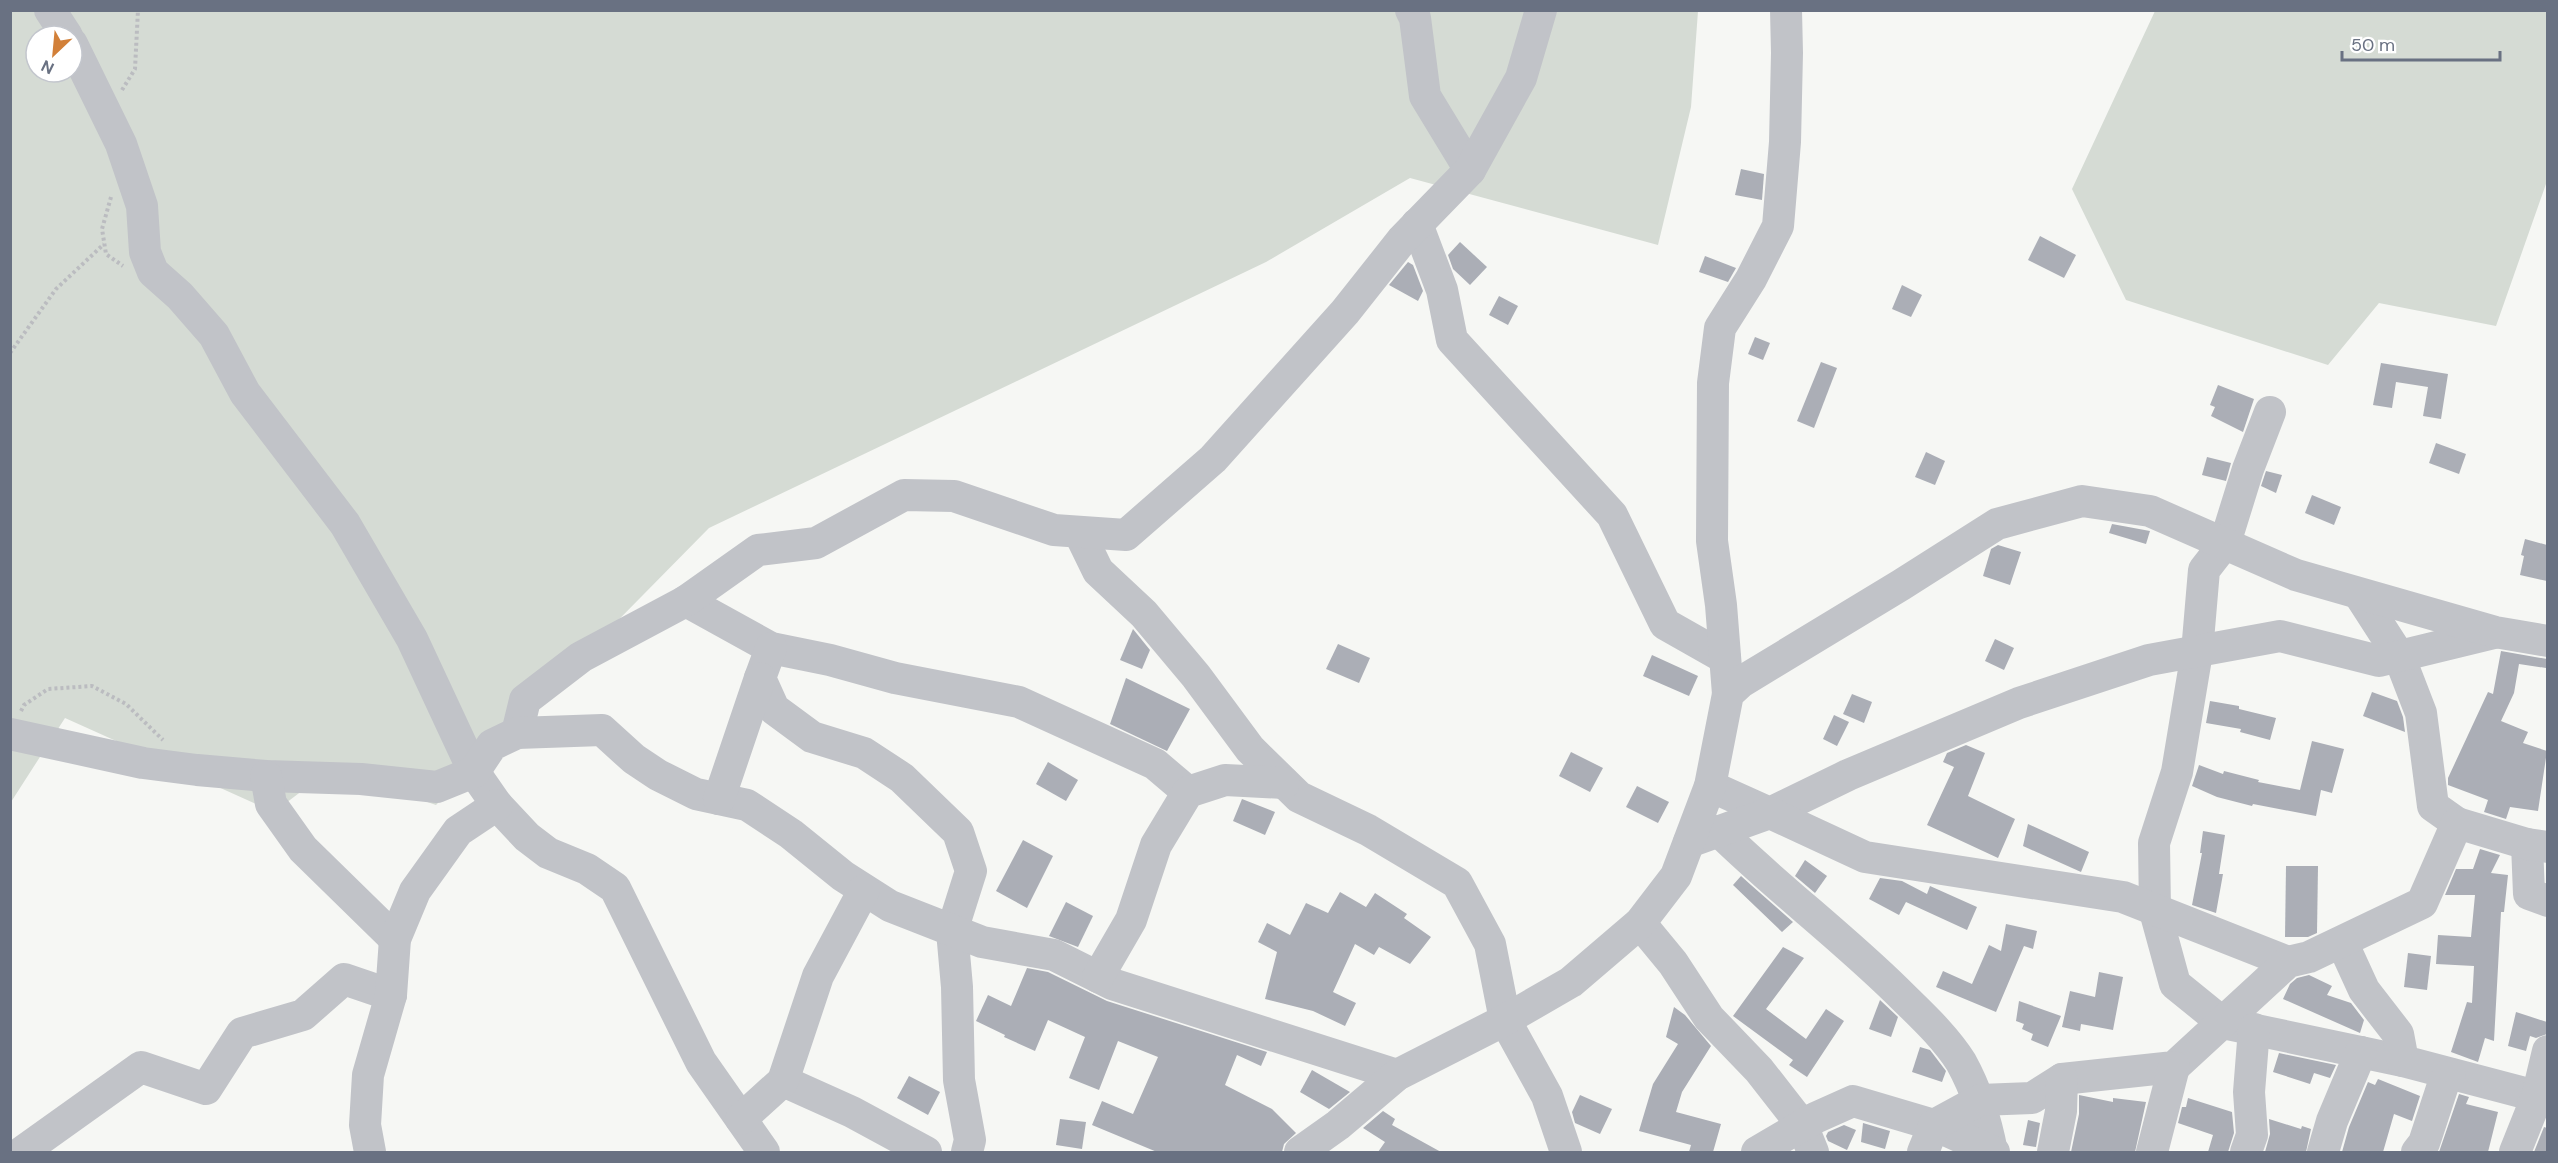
<svg xmlns="http://www.w3.org/2000/svg" width="2558" height="1163" font-family="'DM Sans',sans-serif">
	<rect width="100%" height="100%" fill="#f6f7f4"/>
	<!-- green -->
	<g fill="#d5dbd4" fill-rule="evenodd">
		<path d="M 11,11 L 1698,11 L 1691,107 L 1658,245 L 1410,178 L 1266,262 L 709,528 L 436,805 L 331,769 L 274,812 L 65,718 L 11,802 ZM 36,36 L 72,36 L 72,72 L 36,72 Z"/>
		<path d="M 2155,11 L 2547,11 L 2547,181 L 2496,326 L 2379,303 L 2328,365 L 2126,300 L 2072,189 Z"/>
	</g>
	<!-- building -->
	<g fill="#abaeb6">
		<path d="M 1741,169 L 1764,174 L 1762,200 L 1735,195 Z"/>
		<path d="M 2040,236 L 2076,255 L 2064,278 L 2028,260 Z"/>
		<path d="M 1460,242 L 1487,267 L 1470,285 L 1453,269 L 1448,255 Z"/>
		<path d="M 1705,256 L 1736,268 L 1728,282 L 1699,272 Z"/>
		<path d="M 1408,262 L 1413,265 L 1423,291 L 1418,301 L 1389,285 Z"/>
		<path d="M 1902,285 L 1922,295 L 1911,317 L 1892,309 Z"/>
		<path d="M 1499,296 L 1518,306 L 1508,325 L 1489,315 Z"/>
		<path d="M 1755,337 L 1770,343 L 1763,360 L 1748,354 Z"/>
		<path d="M 1821,362 L 1837,368 L 1814,428 L 1797,421 Z"/>
		<path d="M 2381,363 L 2448,374 L 2441,419 L 2423,416 L 2428,387 L 2396,382 L 2392,408 L 2373,405 Z"/>
		<path d="M 2218,385 L 2254,399 L 2243,432 L 2211,416 L 2215,407 L 2210,405 Z"/>
		<path d="M 2436,443 L 2466,454 L 2459,474 L 2429,463 Z"/>
		<path d="M 1926,452 L 1945,461 L 1935,485 L 1915,477 Z"/>
		<path d="M 2207,457 L 2231,463 L 2226,481 L 2202,475 Z"/>
		<path d="M 2266,471 L 2282,475 L 2276,493 L 2261,486 Z"/>
		<path d="M 2312,495 L 2341,507 L 2334,525 L 2305,513 Z"/>
		<path d="M 2112,524 L 2150,531 L 2146,544 L 2109,533 Z"/>
		<path d="M 2525,539 L 2547,545 L 2547,581 L 2520,575 L 2524,556 L 2521,555 Z"/>
		<path d="M 1998,545 L 2021,552 L 2010,585 L 1983,576 L 1991,549 Z"/>
		<path d="M 1133,629 L 1150,650 L 1142,669 L 1120,660 Z"/>
		<path d="M 1995,639 L 2014,648 L 2004,670 L 1985,661 Z"/>
		<path d="M 1338,644 L 1370,658 L 1359,683 L 1326,669 Z"/>
		<path d="M 2501,651 L 2547,659 L 2546,668 L 2519,664 L 2514,693 L 2501,721 L 2528,732 L 2523,743 L 2547,751 L 2538,811 L 2510,807 L 2506,819 L 2484,812 L 2488,800 L 2448,785 L 2448,778 L 2488,692 L 2493,694 Z"/>
		<path d="M 1652,655 L 1698,676 L 1689,696 L 1643,676 Z"/>
		<path d="M 1126,678 L 1190,709 L 1167,751 L 1110,724 Z"/>
		<path d="M 2372,692 L 2397,701 L 2403,717 L 2405,732 L 2363,716 Z"/>
		<path d="M 1852,694 L 1872,702 L 1864,723 L 1843,714 Z"/>
		<path d="M 2210,701 L 2239,706 L 2239,709 L 2276,718 L 2270,740 L 2240,732 L 2241,729 L 2206,723 Z"/>
		<path d="M 1834,715 L 1849,722 L 1837,746 L 1823,739 Z"/>
		<path d="M 2312,741 L 2344,749 L 2332,793 L 2321,790 L 2316,816 L 2253,804 L 2252,806 L 2217,797 L 2192,786 L 2199,765 L 2223,774 L 2224,771 L 2259,780 L 2258,782 L 2300,790 Z"/>
		<path d="M 1966,745 L 1985,753 L 1968,796 L 2015,819 L 1998,858 L 1927,825 L 1954,767 L 1943,762 L 1947,753 Z"/>
		<path d="M 1571,752 L 1603,768 L 1590,792 L 1559,776 Z"/>
		<path d="M 1048,762 L 1078,780 L 1066,801 L 1036,784 Z"/>
		<path d="M 1637,786 L 1669,802 L 1658,823 L 1626,807 Z"/>
		<path d="M 1242,799 L 1275,812 L 1265,835 L 1233,821 Z"/>
		<path d="M 2028,824 L 2089,852 L 2081,872 L 2023,846 Z"/>
		<path d="M 2203,831 L 2225,835 L 2219,874 L 2223,874 L 2216,913 L 2192,905 L 2202,853 L 2200,853 Z"/>
		<path d="M 1023,840 L 1053,856 L 1027,908 L 996,891 Z"/>
		<path d="M 2480,849 L 2500,855 L 2491,873 L 2508,875 L 2504,912 L 2501,912 L 2494,1041 L 2485,1038 L 2478,1062 L 2451,1052 L 2467,1002 L 2472,1003 L 2474,966 L 2436,964 L 2438,935 L 2471,937 L 2475,895 L 2445,895 L 2456,869 L 2473,869 Z"/>
		<path d="M 1805,860 L 1827,876 L 1815,893 L 1795,876 Z"/>
		<path d="M 2286,866 L 2318,866 L 2317,933 L 2308,937 L 2285,937 Z"/>
		<path d="M 1741,876 L 1751,885 L 1793,922 L 1782,932 L 1733,885 Z"/>
		<path d="M 1880,878 L 1902,881 L 1927,894 L 1930,886 L 1977,907 L 1967,930 L 1906,902 L 1899,915 L 1869,899 Z"/>
		<path d="M 1340,892 L 1366,907 L 1375,893 L 1407,914 L 1404,918 L 1431,937 L 1410,964 L 1379,947 L 1374,955 L 1355,944 L 1333,992 L 1356,1003 L 1345,1026 L 1313,1011 L 1265,999 L 1277,952 L 1258,942 L 1267,923 L 1290,935 L 1306,903 L 1328,913 Z"/>
		<path d="M 1066,902 L 1093,916 L 1078,947 L 1049,936 Z"/>
		<path d="M 2006,924 L 2037,931 L 2033,949 L 2024,946 L 1996,1012 L 1936,987 L 1943,971 L 1972,984 L 1989,945 L 2001,951 Z"/>
		<path d="M 1783,947 L 1804,958 L 1766,1009 L 1806,1039 L 1826,1009 L 1844,1021 L 1807,1077 L 1789,1065 L 1793,1060 L 1733,1016 Z"/>
		<path d="M 2408,953 L 2431,956 L 2427,990 L 2404,987 Z"/>
		<path d="M 1027,968 L 1048,972 L 1107,1001 L 1267,1052 L 1261,1066 L 1237,1055 L 1225,1085 L 1272,1109 L 1296,1133 L 1284,1144 L 1282,1152 L 1157,1152 L 1092,1125 L 1102,1101 L 1133,1114 L 1158,1057 L 1118,1041 L 1099,1090 L 1069,1078 L 1085,1037 L 1048,1020 L 1035,1051 L 1004,1037 L 1005,1035 L 976,1021 L 988,995 L 1011,1006 Z"/>
		<path d="M 2099,972 L 2123,977 L 2113,1030 L 2081,1024 L 2080,1031 L 2062,1027 L 2070,991 L 2095,997 Z"/>
		<path d="M 2309,975 L 2332,986 L 2327,995 L 2351,1003 L 2364,1020 L 2360,1033 L 2283,999 L 2290,984 L 2297,978 Z"/>
		<path d="M 1880,1000 L 1898,1017 L 1891,1037 L 1869,1029 Z"/>
		<path d="M 2019,1001 L 2061,1016 L 2048,1047 L 2031,1040 L 2033,1034 L 2022,1029 L 2024,1024 L 2016,1021 Z"/>
		<path d="M 1674,1007 L 1685,1015 L 1711,1046 L 1682,1092 L 1676,1112 L 1721,1124 L 1713,1152 L 1689,1152 L 1691,1145 L 1639,1131 L 1653,1084 L 1678,1044 L 1666,1037 Z"/>
		<path d="M 2516,1012 L 2547,1022 L 2547,1034 L 2536,1038 L 2530,1036 L 2526,1051 L 2508,1046 Z"/>
		<path d="M 1920,1047 L 1930,1050 L 1946,1071 L 1942,1082 L 1912,1072 Z"/>
		<path d="M 2279,1053 L 2336,1065 L 2330,1078 L 2314,1073 L 2310,1084 L 2273,1072 Z"/>
		<path d="M 1312,1070 L 1350,1092 L 1329,1109 L 1300,1092 Z"/>
		<path d="M 909,1076 L 940,1092 L 928,1115 L 897,1098 Z"/>
		<path d="M 2378,1079 L 2420,1096 L 2412,1121 L 2394,1114 L 2383,1152 L 2342,1152 L 2349,1127 L 2368,1082 L 2375,1085 Z"/>
		<path d="M 2459,1094 L 2469,1097 L 2466,1104 L 2498,1112 L 2488,1152 L 2439,1152 Z"/>
		<path d="M 1580,1095 L 1612,1109 L 1600,1134 L 1575,1123 L 1572,1112 Z"/>
		<path d="M 2079,1095 L 2113,1102 L 2113,1098 L 2146,1102 L 2135,1152 L 2071,1152 L 2079,1114 Z"/>
		<path d="M 2188,1098 L 2232,1112 L 2234,1133 L 2228,1152 L 2208,1152 L 2213,1135 L 2178,1123 L 2182,1107 L 2186,1107 Z"/>
		<path d="M 1383,1111 L 1395,1119 L 1392,1125 L 1441,1152 L 1378,1152 L 1385,1142 L 1363,1128 Z"/>
		<path d="M 1060,1119 L 1086,1122 L 1082,1149 L 1056,1145 Z"/>
		<path d="M 2269,1119 L 2301,1129 L 2302,1126 L 2311,1129 L 2306,1152 L 2265,1152 L 2270,1134 Z"/>
		<path d="M 2028,1120 L 2040,1123 L 2036,1147 L 2023,1145 Z"/>
		<path d="M 1863,1123 L 1890,1131 L 1885,1149 L 1861,1142 Z"/>
		<path d="M 1844,1125 L 1856,1130 L 1847,1150 L 1828,1141 L 1826,1136 L 1828,1132 Z"/>
		<path d="M 2544,1127 L 2547,1128 L 2547,1152 L 2534,1152 Z"/>
	</g>
	<g fill="none" stroke-linecap="round" stroke-linejoin="round">
		<!-- path -->
		<g stroke="#bbbcc0" stroke-width="4" stroke-dasharray="3 3" stroke-linecap="butt">
			<path d="M 122,90 L 135,69 L 138,10"/>
			<path d="M 111,197 L 102,229 L 106,254 L 123,266"/>
			<path d="M 10,353 L 56,289 L 104,244"/>
			<path d="M 21,711 L 24,705 L 48,689 L 92,686 L 126,704 L 163,740"/>
		</g>
		<!-- minor -->
		<g stroke="#c1c3c8" stroke-width="32">
			<path d="M 50,10 L 67,36"/>
			<path d="M 1411,10 L 1415,18 L 1425,96 L 1470,170"/>
			<path d="M 72,44 L 121,144 L 142,206 L 145,252 L 153,272 L 180,296 L 214,335 L 245,393 L 345,524 L 412,639 L 474,772 L 497,805 L 527,837 L 548,853 L 587,869 L 615,888 L 701,1062 L 764,1152"/>
			<path d="M 1417,224 L 1442,290 L 1452,340 L 1612,515 L 1665,624 L 1725,658"/>
			<path d="M 2270,412 L 2248,469 L 2225,543 L 2204,570 L 2197,652 L 2177,772 L 2154,843 L 2155,911 L 2175,984 L 2223,1023 L 2403,1061"/>
			<path d="M 1079,532 L 1098,571 L 1144,614 L 1196,676 L 1250,749 L 1299,797 L 1368,830 L 1457,883 L 1490,944 L 1505,1020 L 1547,1096 L 1566,1152"/>
			<path d="M 2359,594 L 2399,656 L 2421,713 L 2433,806 L 2457,823"/>
			<path d="M 686,601 L 771,648 L 830,660 L 895,678 L 1019,702 L 1155,764 L 1188,792"/>
			<path d="M 771,648 L 760,678 L 774,709 L 812,737 L 864,753 L 902,778 L 958,832 L 971,871 L 952,931 L 957,987 L 959,1080 L 970,1140 L 967,1152"/>
			<path d="M 1728,694 L 1721,605 L 1712,541 L 1713,383 L 1720,328 L 1751,279 L 1778,226 L 1785,142 L 1787,53 L 1786,10"/>
			<path d="M 517,733 L 525,700 L 581,657 L 686,601 L 758,550 L 816,543 L 904,495 L 954,496 L 1054,530 L 1126,535 L 1213,459 L 1345,312 L 1402,240 L 1470,170 L 1521,78 L 1541,10"/>
			<path d="M 10,734 L 143,763 L 197,770 L 266,776 L 361,779 L 437,787 L 474,772 L 492,745 L 517,733 L 602,730 L 634,759 L 658,775 L 696,794 L 747,805 L 791,834 L 843,876 L 890,906 L 982,942 L 1054,955 L 1112,984 L 1397,1075"/>
			<path d="M 266,776 L 271,804 L 303,849 L 395,939"/>
			<path d="M 1710,786 L 1770,813 L 1848,775 L 2019,703 L 2149,660 L 2280,636 L 2379,661 L 2494,633"/>
			<path d="M 719,799 L 760,678"/>
			<path d="M 1719,831 C 1776,887 1840,935 1897,991 C 1919,1013 1944,1035 1961,1062 C 1977,1091 1986,1120 1992,1152"/>
			<path d="M 1689,842 L 1770,813 L 1865,857 L 2123,897 L 2288,962"/>
			<path d="M 2527,844 L 2529,894 L 2548,901"/>
			<path d="M 1640,923 L 1673,963 L 1709,1018 L 1759,1070 L 1802,1125 L 1813,1152"/>
			<path d="M 2342,942 L 2364,990 L 2398,1034 L 2403,1061 L 2548,1099"/>
			<path d="M 1098,977 L 1131,920 L 1156,845 L 1188,792 L 1225,780 L 1284,783"/>
			<path d="M 783,1081 L 852,1112 L 926,1152"/>
			<path d="M 741,1119 L 783,1081 L 818,976 L 864,890"/>
			<path d="M 22,1152 L 141,1067 L 206,1089 L 242,1033 L 303,1015 L 344,979 L 391,995"/>
			<path d="M 370,1152 L 365,1125 L 368,1075 L 391,995 L 395,939 L 415,891 L 458,831 L 497,805"/>
			<path d="M 1300,1152 L 1338,1125 L 1397,1075 L 1505,1020 L 1571,982 L 1640,923 L 1676,876 L 1710,786 L 1728,694 L 1741,682 L 1901,585 L 1997,524 L 2082,501 L 2150,511 L 2296,575 L 2495,632 L 2548,641"/>
			<path d="M 1757,1152 L 1815,1118 L 1853,1101 L 1934,1125 L 1994,1152"/>
			<path d="M 1923,1152 L 1934,1125 L 1980,1100 L 2032,1098 L 2062,1079 L 2174,1067 L 2288,962 L 2309,957 L 2422,903 L 2457,823 L 2527,844 L 2548,847"/>
			<path d="M 2053,1152 L 2061,1111 L 2062,1079"/>
			<path d="M 2152,1152 L 2174,1067"/>
			<path d="M 2246,1152 L 2252,1135 L 2249,1092 L 2254,1029"/>
			<path d="M 2323,1152 L 2332,1121 L 2361,1052"/>
			<path d="M 2417,1152 L 2424,1143 L 2444,1082 L 2450,1074"/>
			<path d="M 2515,1152 L 2537,1097 L 2548,1051"/>
		</g>
	</g>
	<!-- border -->
	<rect width="2558" height="1163" fill="none" stroke="#697182" stroke-width="24"/>
	<!-- north arrow -->
	<g transform="translate(54 54) rotate(206)"><circle r="28" fill="#ffffff" stroke="#c3c6cd" stroke-width="1.5"/>
	<path d="M0-4.5L10 22L0 15L-10 22Z" fill="#d28039"/>
	<text y="-9" font-size="16" font-weight="bold" text-anchor="middle" fill="#697182">N</text>
	</g>
	<!-- scale -->
	<path d="M2342 51v9h158v-9" fill="none" stroke="#697182" stroke-width="3"/>
	<text x="2351" y="51" font-size="18" fill="#697182" stroke="#ffffff" stroke-width="4.5" paint-order="stroke">50 m</text>
</svg>
